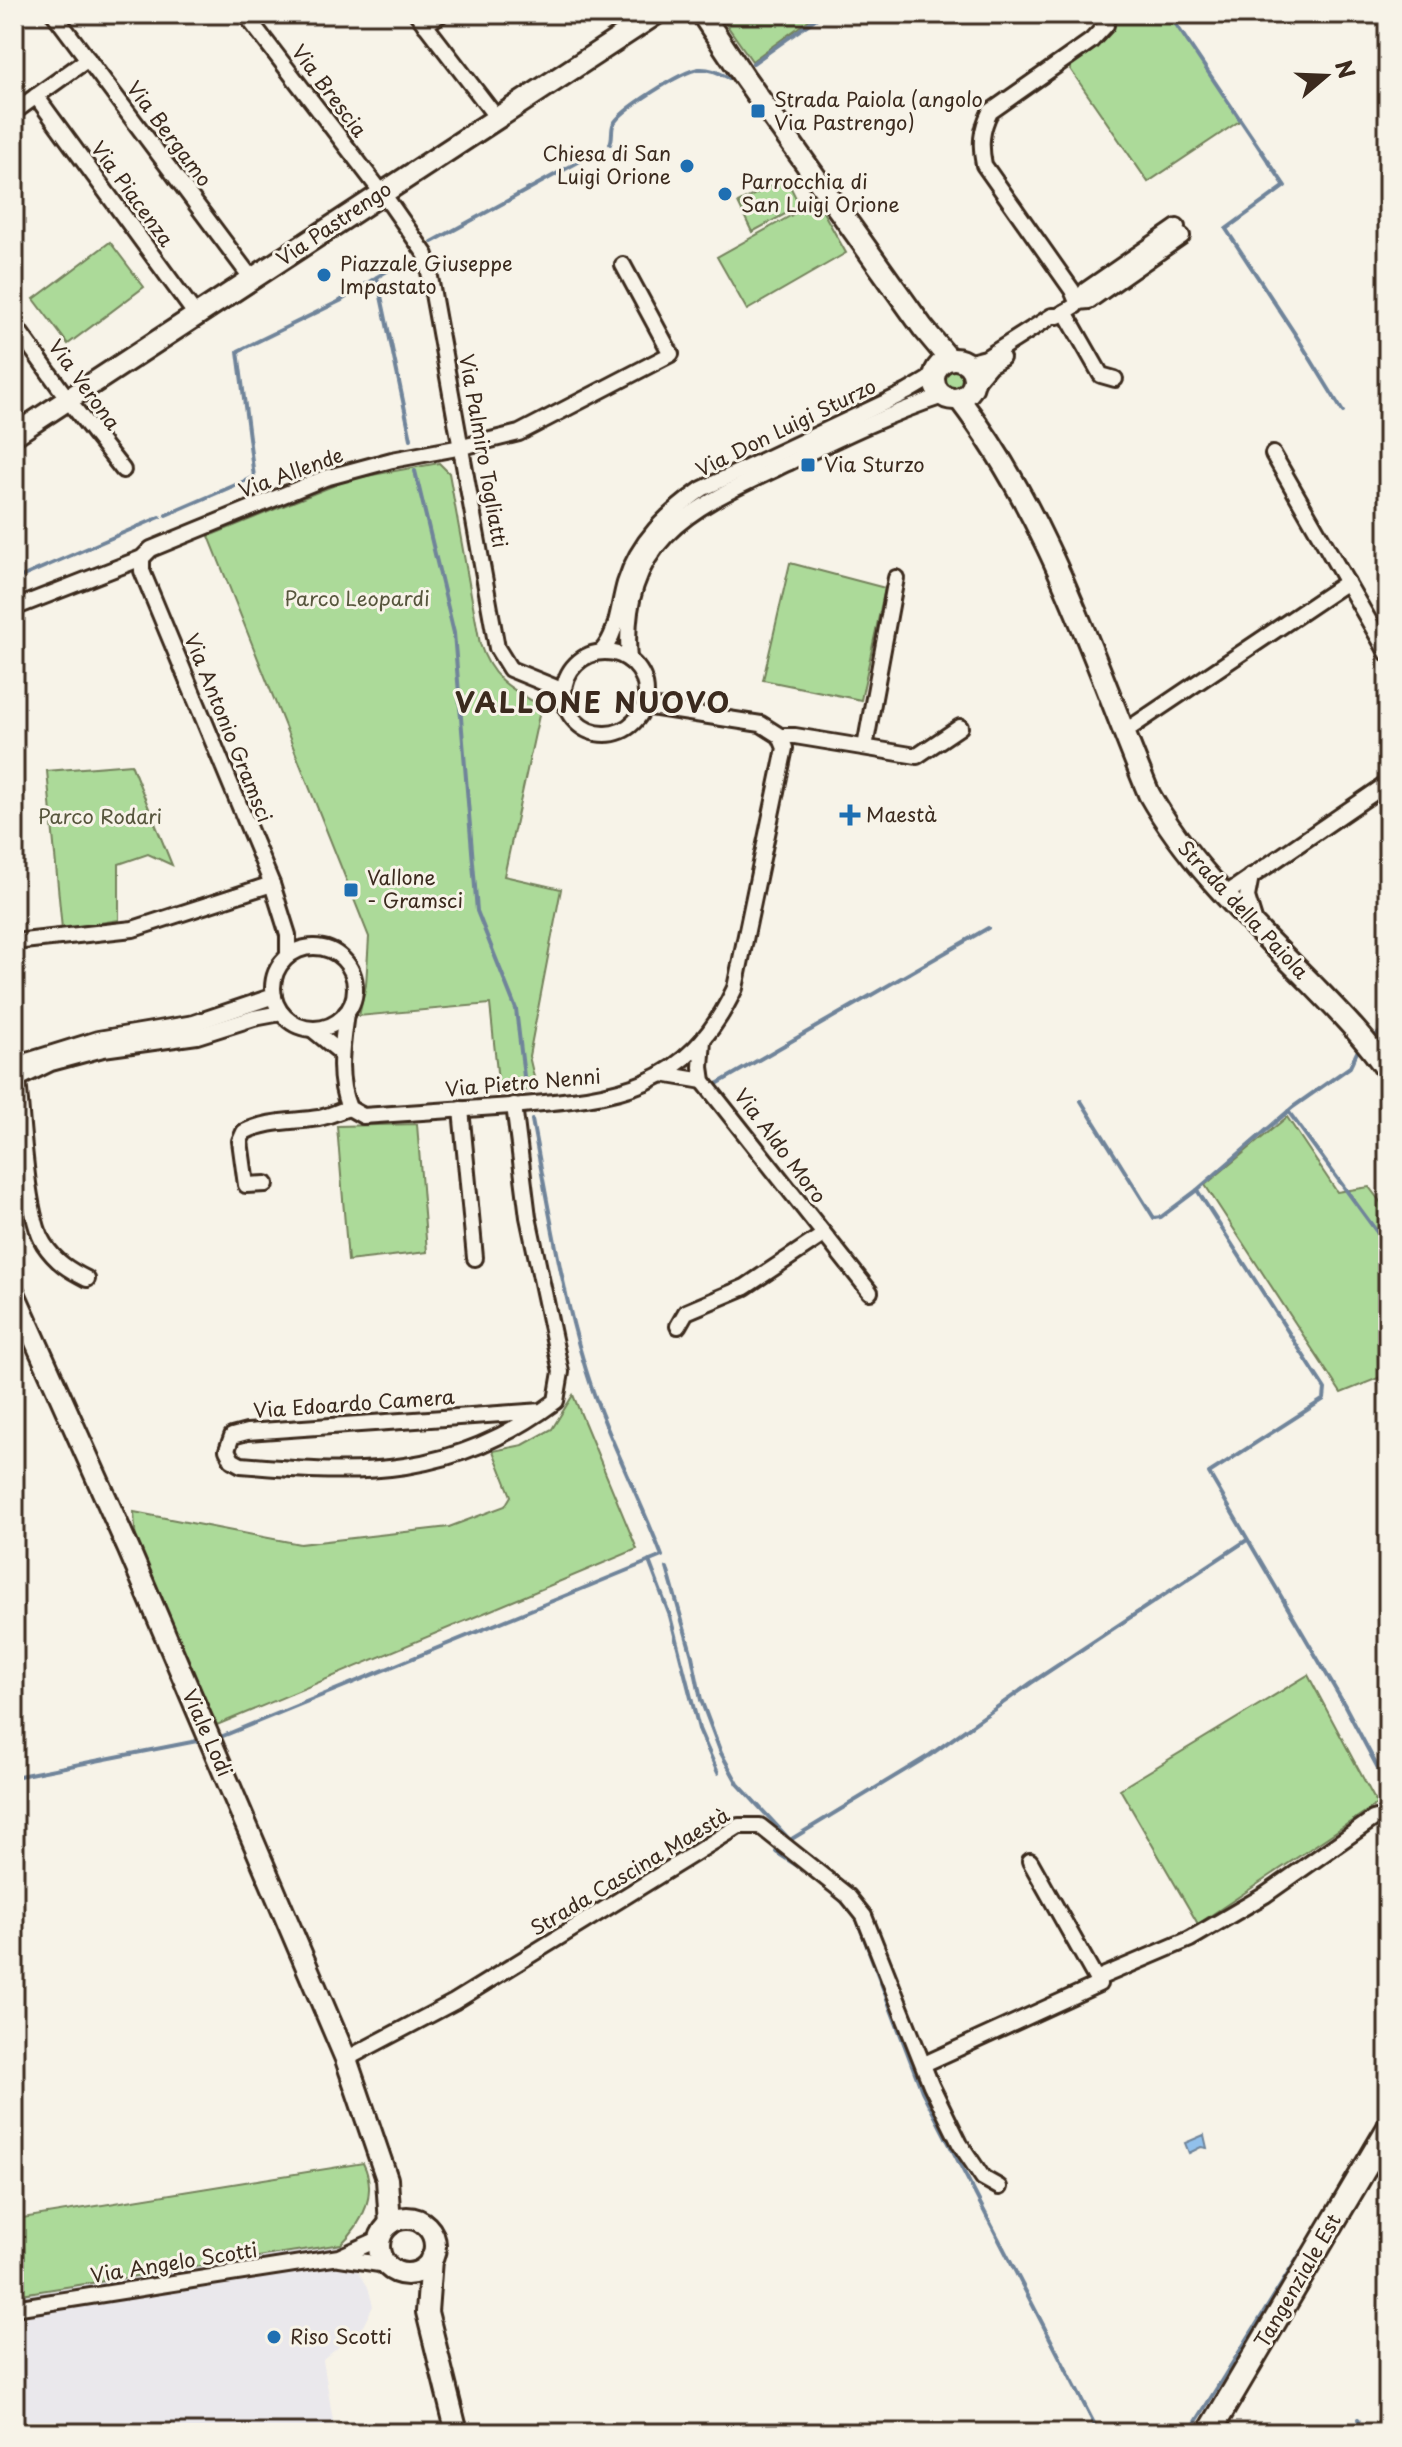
<svg xmlns="http://www.w3.org/2000/svg" width="1402" height="2447" font-family="'Playpen Sans',sans-serif">
	<rect width="100%" height="100%" fill="#f7f3e8"/>
	<filter id="ink" filterUnits="userSpaceOnUse"><feTurbulence type="fractalNoise" baseFrequency=".0125" numOctaves="2"/><feDisplacementMap in="SourceGraphic" scale="16" xChannelSelector="R" yChannelSelector="G"/><feConvolveMatrix kernelMatrix="1 2 1 2 8 2 1 2 1" color-interpolation-filters="sRGB"/></filter>
	<g filter="url(#ink)">
		<!-- built -->
		<path fill="#eae8ec" d="M 341,2244 L 368,2287 L 373,2306 L 363,2326 L 323,2360 L 335,2433 L 14,2433 L 14,2296 Z"/>
		<!-- green -->
		<g fill="#acda99" stroke="#74825c" stroke-width="2">
			<path d="M 719,14 L 817,14 L 752,61 Z"/>
			<path d="M 1115,14 L 1169,14 L 1241,120 L 1148,182 L 1068,66 L 1114,25 Z"/>
			<path d="M 786,178 L 800,206 L 752,232 L 738,203 Z"/>
			<path d="M 817,201 L 846,253 L 747,310 L 717,257 Z"/>
			<path d="M 110,242 L 144,287 L 68,344 L 34,299 Z"/>
			<circle cx="954" cy="378" r="13"/>
			<path d="M 439,463 L 449,473 L 480,644 C 492,680 510,688 541,706 L 504,876 L 561,889 L 529,1056 L 537,1090 L 499,1091 L 490,1004 L 359,1016 L 366,985 L 369,937 L 209,536 L 350,479 Z"/>
			<path d="M 790,563 L 885,588 L 861,700 L 763,680 Z"/>
			<path d="M 131,764 L 172,865 L 148,854 L 119,864 L 119,920 L 62,929 L 47,771 Z"/>
			<path d="M 1287,1117 L 1337,1192 L 1369,1187 L 1388,1212 L 1388,1370 L 1381,1377 L 1341,1393 L 1205,1185 Z"/>
			<path d="M 417,1124 L 427,1252 L 348,1261 L 337,1126 Z"/>
			<path d="M 573,1395 L 637,1549 L 217,1725 L 136,1546 L 134,1512 L 300,1544 L 449,1527 L 505,1506 L 511,1496 L 493,1451 L 523,1445 L 552,1429 Z"/>
			<path d="M 1308,1675 L 1377,1804 L 1198,1924 L 1120,1789 Z"/>
			<path d="M 363,2163 C 378,2193 363,2223 341,2244 L 21,2294 L 22,2218 Z"/>
		</g>
		<!-- water -->
		<path fill="#91c0ec" stroke="#6f849a" stroke-width="2" d="M 1204,2135 L 1207,2148 L 1201,2147 L 1189,2153 L 1185,2143 Z"/>
		<g fill="none" stroke-linecap="round" stroke-linejoin="round">
			<!-- stream -->
			<g stroke="#6f849a" stroke-width="4">
				<path d="M 1169,14 L 1285,186 L 1226,229 L 1297,337 L 1343,412"/>
				<path d="M 753,63 L 822,14"/>
				<path d="M 610,144 C 613,138 611,132 613,125 C 620,110 682,71 699,69 C 710,68 719,73 729,78"/>
				<path d="M 432,242 L 602,149"/>
				<path d="M 407,259 L 377,277 L 411,439"/>
				<path d="M 415,471 L 454,633 L 477,911 L 516,1009 L 525,1085"/>
				<path d="M 166,515 L 254,477 L 238,351 L 340,301 L 377,277"/>
				<path d="M 14,580 L 160,517"/>
				<path d="M 1371,1039 L 1388,1027"/>
				<path d="M 715,1085 L 988,928"/>
				<path d="M 1081,1101 L 1154,1218 L 1161,1217 L 1197,1190 L 1293,1107 L 1350,1067 L 1358,1050"/>
				<path d="M 1288,1111 L 1388,1247"/>
				<path d="M 1197,1190 L 1325,1389 L 1324,1399 L 1209,1473 L 1344,1704 L 1388,1787"/>
				<path d="M 649,1561 L 670,1616 L 699,1729 L 718,1773"/>
				<path d="M 667,1568 L 692,1656 L 701,1700 L 721,1753 L 738,1784 L 790,1840 L 930,1755 L 1031,1683 L 1247,1540"/>
				<path d="M 218,1738 L 662,1556 C 638,1493 606,1435 586,1370 C 561,1288 548,1204 532,1120"/>
				<path d="M 14,1777 L 202,1740"/>
				<path d="M 779,1848 L 776,1852 L 810,1874"/>
				<path d="M 833,1892 L 856,1917 L 922,2091 L 1099,2433"/>
				<path d="M 1358,2419 L 1363,2433"/>
				<path d="M 1189,2433 L 1302,2251"/>
			</g>
			<defs>
				<g id="street">
					<path d="M 54,14 L 252,279"/>
					<path d="M 245,14 L 389,202 L 426,255 L 497,648 L 510,669 L 564,691"/>
					<path d="M 417,14 L 497,118"/>
					<path d="M 425,25 L 441,14"/>
					<path d="M 36,96 L 196,315"/>
					<path d="M 14,112 L 88,59"/>
					<path d="M 1077,302 L 1072,290 L 984,165 C 980,145 981,130 990,112 L 1091,41 L 1106,25 L 1107,14"/>
					<path d="M 1077,302 L 1089,301 L 1182,236"/>
					<path d="M 1065,312 L 1101,375 L 1115,379"/>
					<path d="M 14,324 L 75,409 L 123,470"/>
					<path d="M 967,363 L 986,358 L 1052,316 L 1058,316 L 1075,306 L 1086,290 L 1177,227"/>
					<path d="M 975,383 L 990,365 L 1002,358"/>
					<path d="M 1273,454 L 1388,654"/>
					<path d="M 142,558 L 142,571 L 272,884 L 288,935 L 288,956"/>
					<path d="M 14,608 L 142,558 L 151,549 L 325,478 L 392,460 L 462,447 L 519,433 L 671,354 L 623,265"/>
					<circle cx="605" cy="693" r="41"/>
					<path d="M 601,652 C 618,634 618,607 625,583 C 638,541 667,514 702,489 L 907,392 L 934,376"/>
					<path d="M 629,660 C 619,535 697,506 792,461 C 841,437 891,413 943,396"/>
					<path d="M 644,706 L 761,724 L 780,736 L 795,736 L 917,756 L 960,727"/>
					<path d="M 1124,732 L 1347,582"/>
					<path d="M 865,747 L 896,578"/>
					<path d="M 1251,876 L 1247,897 L 1255,923"/>
					<path d="M 1226,894 L 1388,783"/>
					<path d="M 14,942 L 133,929 L 272,884"/>
					<circle cx="314" cy="988" r="41"/>
					<path d="M 346,1013 C 342,1045 336,1077 349,1108 L 363,1116 C 413,1113 462,1109 511,1106 C 614,1097 686,1093 735,988 L 785,748 L 780,736"/>
					<path d="M 312,1029 L 340,1052"/>
					<path d="M 703,1040 L 701,1067 L 703,1081 L 870,1292"/>
					<path d="M 14,1065 L 98,1039 L 194,1023 L 274,996"/>
					<path d="M 662,1074 L 703,1081"/>
					<path d="M 18,1079 C 22,1117 26,1216 44,1244 C 56,1262 69,1270 87,1279"/>
					<path d="M 14,1081 L 51,1063 L 103,1049 L 197,1036 L 254,1018 L 281,1013"/>
					<path d="M 514,1105 L 528,1217 L 561,1372 L 556,1401 C 452,1478 363,1476 241,1465 L 232,1460 L 227,1450 L 232,1436 L 247,1432 L 542,1411"/>
					<path d="M 461,1109 L 475,1258"/>
					<path d="M 266,1184 L 246,1185 L 240,1141 L 244,1132 C 268,1120 293,1122 319,1118 C 329,1116 339,1111 349,1108"/>
					<path d="M 678,1326 L 686,1312 L 745,1287 L 823,1235"/>
					<path d="M 1096,1979 L 1190,1939 L 1265,1895 L 1373,1819 L 1384,1816 L 1388,1818"/>
					<path d="M 346,2059 L 454,2002 L 739,1826 L 760,1826 L 848,1896 L 864,1916 L 931,2085 L 960,2144 L 983,2178 L 999,2187"/>
					<path d="M 924,2064 L 1099,1984 L 1030,1861"/>
					<path d="M 340,2258 L 386,2265"/>
					<path d="M 14,2308 L 339,2257 L 379,2239"/>
				</g>
				<g id="secondary">
					<path d="M 702,14 L 744,77 L 923,328 L 949,359"/>
					<circle cx="954" cy="379" r="20"/>
					<path d="M 959,399 C 1049,516 1093,659 1149,794 C 1190,867 1254,925 1312,984 C 1339,1012 1367,1040 1388,1072"/>
					<path d="M 14,435 L 656,14"/>
					<path d="M 14,1293 L 129,1550 L 346,2059 L 387,2179 L 390,2224"/>
					<circle cx="407" cy="2246" r="28"/>
					<path d="M 431,2259 L 427,2312 L 457,2433"/>
				</g>
				<path id="primary" d="M 1209,2433 L 1388,2129"/>
			</defs>
			<!-- street casing -->
			<use href="#street" stroke="#3b2a1e" stroke-width="20"/>
			<!-- secondary casing -->
			<use href="#secondary" stroke="#3b2a1e" stroke-width="26"/>
			<!-- primary casing -->
			<use href="#primary" stroke="#3b2a1e" stroke-width="28"/>
			<!-- street -->
			<use href="#street" stroke="#f7f3e8" stroke-width="14"/>
			<!-- secondary -->
			<use href="#secondary" stroke="#f7f3e8" stroke-width="20"/>
			<!-- primary -->
			<use href="#primary" stroke="#f7f3e8" stroke-width="22"/>
		</g>
	</g>
	<!-- markers -->
	<g fill="#1f6fb2" stroke="#f7f3e8" stroke-width="3">
		<rect x="750" y="103" width="16" height="16" rx="4"/>
		<circle cx="687" cy="166" r="8"/>
		<circle cx="725" cy="194" r="8"/>
		<circle cx="324" cy="275" r="8"/>
		<rect x="800" y="457" width="16" height="16" rx="4"/>
		<path d="M846 803h8v8h8v8h-8v8h-8v-8h-8v-8h8z"/>
		<rect x="343" y="882" width="16" height="16" rx="4"/>
		<circle cx="274" cy="2337" r="8"/>
	</g>
	<g text-anchor="middle" stroke-width="6" stroke-linejoin="round" paint-order="stroke">
		<!-- street labels -->
		<g font-size="20" fill="#3b2a1e" stroke="#f7f3e8">
			<text transform="translate(329 91) rotate(53)" y="7">Via Brescia</text>
			<text transform="translate(169 134) rotate(53)" y="7">Via Bergamo</text>
			<text transform="translate(132 194) rotate(54)" y="7">Via Piacenza</text>
			<text transform="translate(334 224) rotate(-34)" y="7">Via Pastrengo</text>
			<text transform="translate(84 385) rotate(54)" y="7">Via Verona</text>
			<text transform="translate(786 428) rotate(-26)" y="7">Via Don Luigi Sturzo</text>
			<text transform="translate(483 451) rotate(80)" y="7">Via Palmiro Togliatti</text>
			<text transform="translate(291 473) rotate(-20)" y="7">Via Allende</text>
			<text transform="translate(228 728) rotate(68)" y="7">Via Antonio Gramsci</text>
			<text transform="translate(1243 910) rotate(47)" y="7">Strada della Paiola</text>
			<text transform="translate(523 1083) rotate(-5)" y="7">Via Pietro Nenni</text>
			<text transform="translate(780 1146) rotate(53)" y="7">Via Aldo Moro</text>
			<text transform="translate(354 1404) rotate(-4)" y="7">Via Edoardo Camera</text>
			<text transform="translate(207 1733) rotate(66)" y="7">Viale Lodi</text>
			<text transform="translate(630 1872) rotate(-31)" y="7">Strada Cascina Maestà</text>
			<text transform="translate(174 2263) rotate(-9)" y="7">Via Angelo Scotti</text>
			<text transform="translate(1298 2281) rotate(-60)" y="7">Tangenziale Est</text>
		</g>
		<!-- poi labels -->
		<g font-size="20" fill="#3b2a1e" stroke="#f7f3e8" text-anchor="start">
			<text x="774" y="107">Strada Paiola (angolo<tspan x="774" dy="23">Via Pastrengo)</tspan></text>
			<text x="671" y="161" text-anchor="end">Chiesa di San<tspan x="671" dy="23">Luigi Orione</tspan></text>
			<text x="741" y="189">Parrocchia di<tspan x="741" dy="23">San Luigi Orione</tspan></text>
			<text x="340" y="271">Piazzale Giuseppe<tspan x="340" dy="23">Impastato</tspan></text>
			<text x="824" y="472">Via Sturzo</text>
			<text x="866" y="822">Maestà</text>
			<text x="367" y="885">Vallone<tspan x="367" dy="23">- Gramsci</tspan></text>
			<text x="290" y="2344">Riso Scotti</text>
		</g>
		<!-- park labels -->
		<g font-size="20" fill="#57563d" stroke="#f7f3e8">
			<text x="357" y="606">Parco Leopardi</text>
			<text x="100" y="824">Parco Rodari</text>
		</g>
		<!-- district labels -->
		<g font-size="28" font-weight="bold" letter-spacing="2" fill="#3b2a1e" stroke="#f7f3e8">
			<text x="593" y="713">VALLONE NUOVO</text>
		</g>
	</g>
	<!-- margin -->
	<rect width="1402" height="2447" fill="none" stroke="#f7f3e8" stroke-width="48"/>
	<rect x="24" y="24" width="1354" height="2399" fill="none" stroke="#3b2a1e" stroke-width="3" filter="url(#ink)"/>
	<!-- north arrow -->
	<g transform="translate(1326 76) rotate(71)" stroke="#f7f3e8" stroke-width="6" paint-order="stroke">
	<path d="M0-6L14 30L0 20L-14 30Z" fill="#3b2a1e"/>
	<text y="-12" font-size="22" font-weight="bold" text-anchor="middle" fill="#3b2a1e">N</text>
	</g>
</svg>
